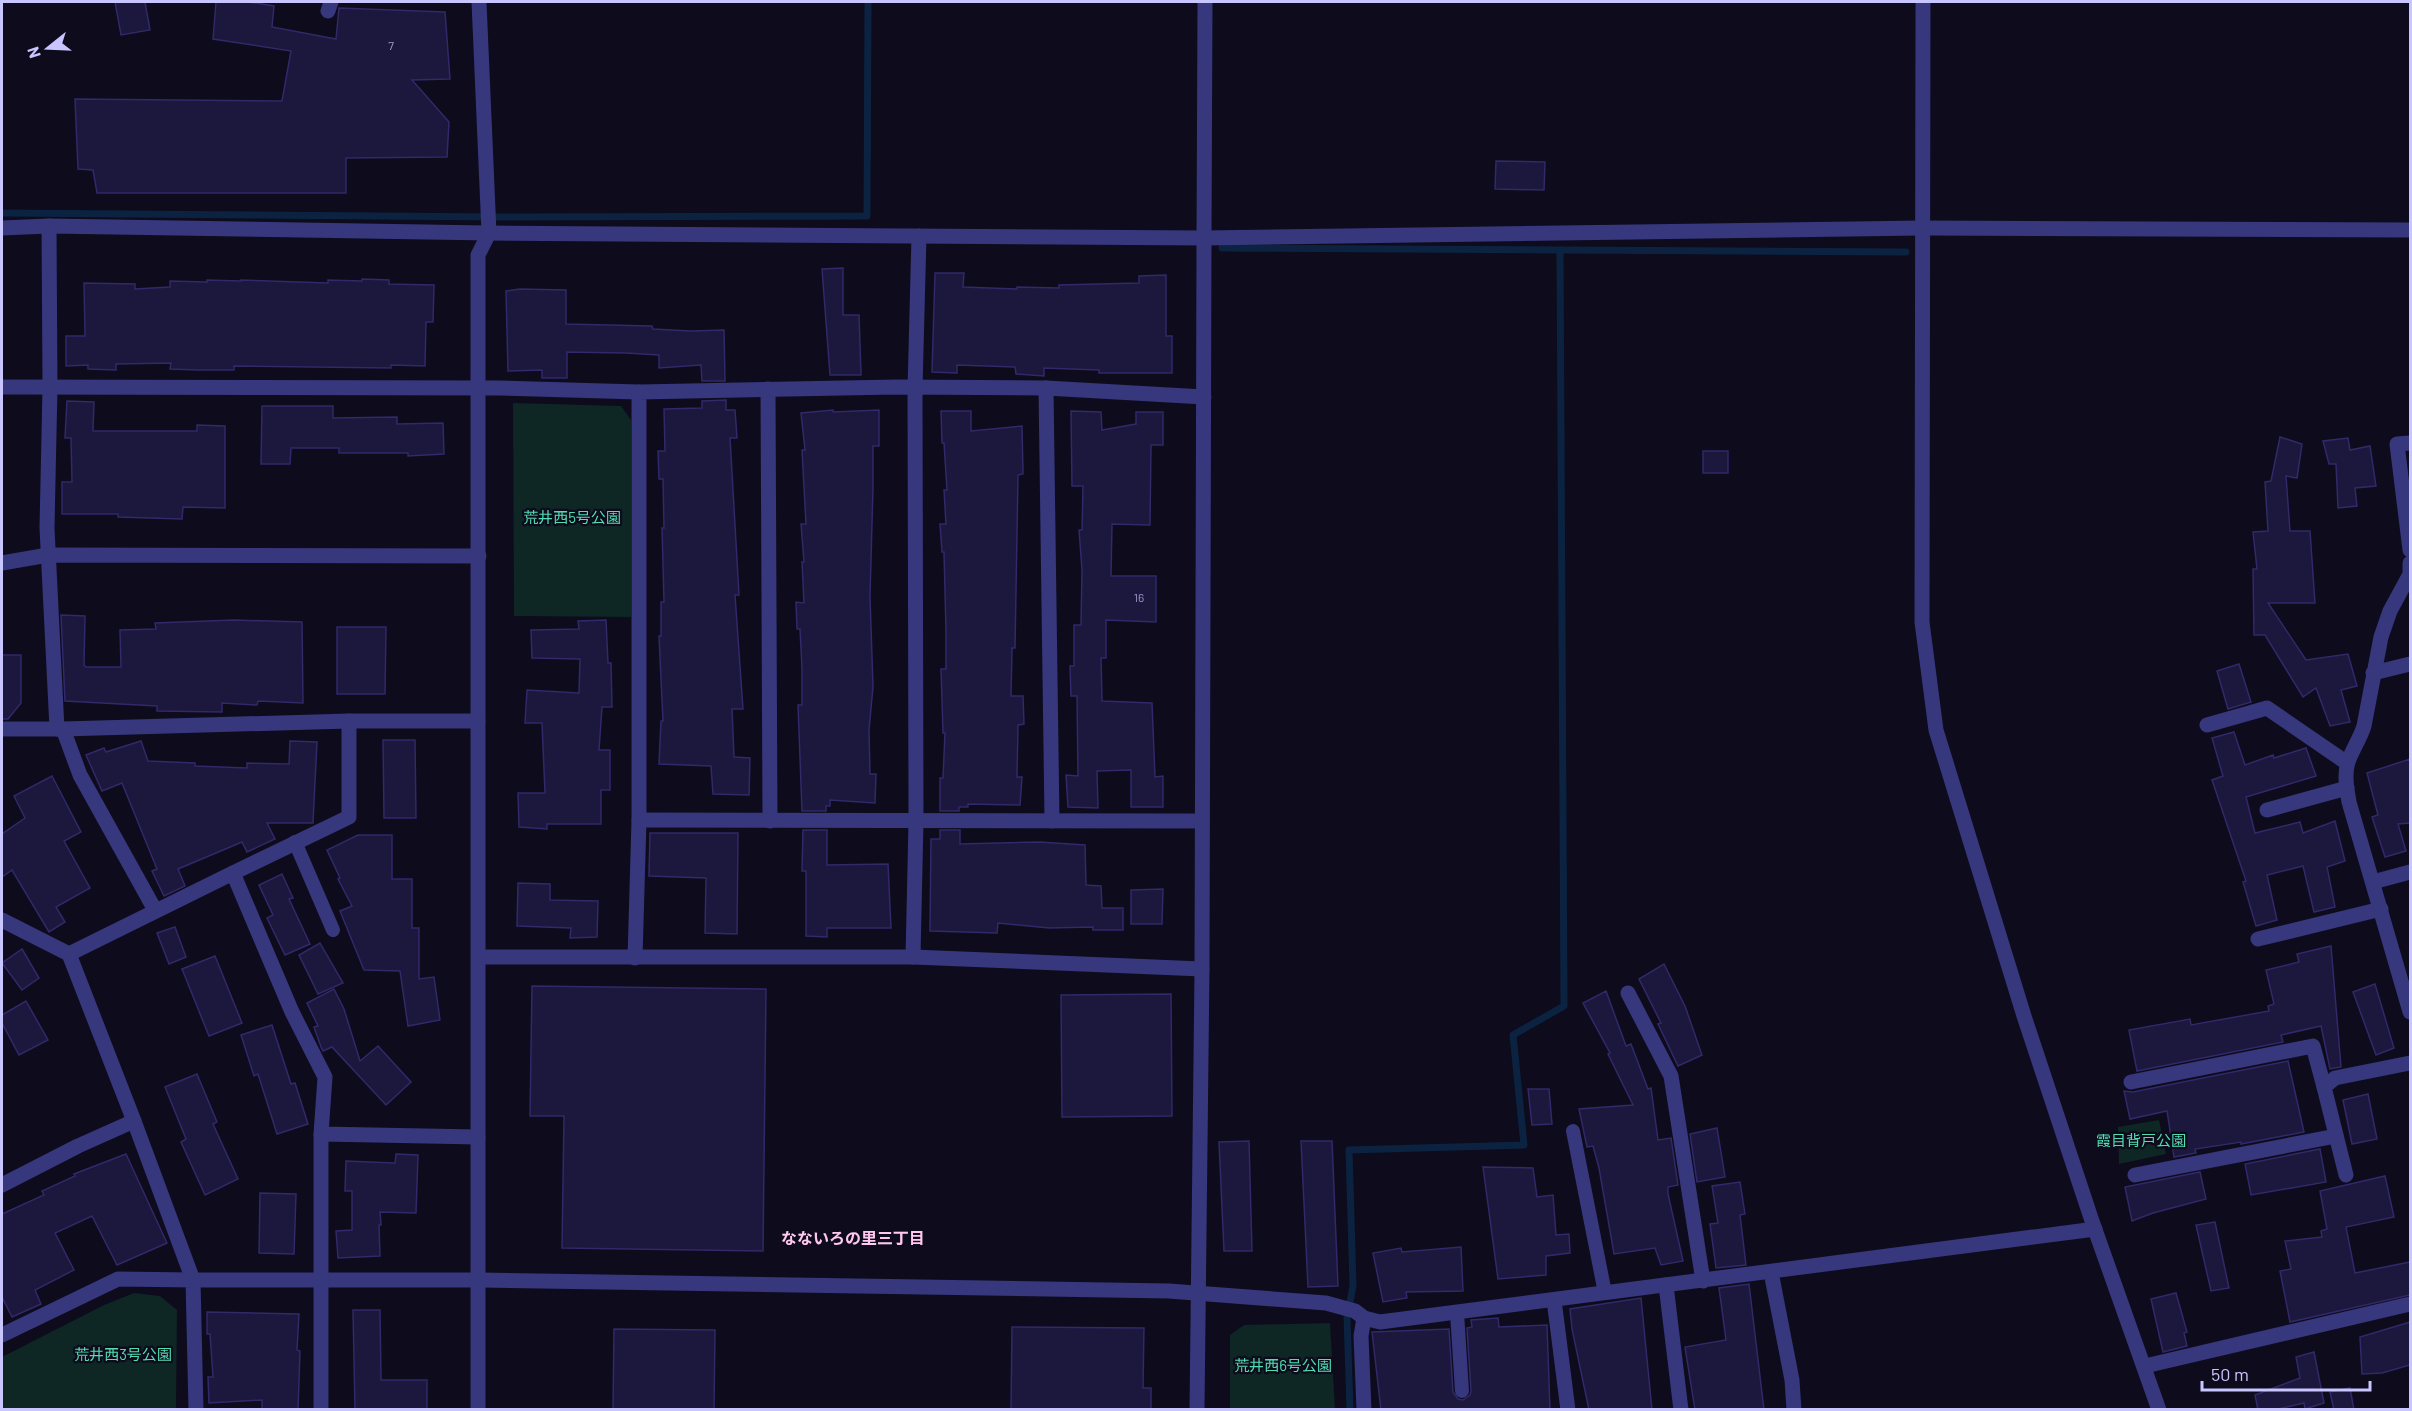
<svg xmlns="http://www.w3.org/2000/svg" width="2412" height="1411" font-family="Barlow,'Noto Sans JP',sans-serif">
	<rect width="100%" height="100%" fill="#0d0b1c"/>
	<!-- green -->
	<g fill="#0e2624">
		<path d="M 513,403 L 621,406 L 631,420 L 631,617 L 514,616 Z"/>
		<path d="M 2159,1120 L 2166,1154 L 2119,1164 L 2118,1127 Z"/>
		<path d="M 134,1293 L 160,1296 L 177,1310 L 176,1409 L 2,1409 L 2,1357 L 104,1305 Z"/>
		<path d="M 1330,1323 L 1335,1409 L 1230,1409 L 1230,1335 L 1244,1325 Z"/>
	</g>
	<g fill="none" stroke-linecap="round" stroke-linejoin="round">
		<!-- stream -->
		<g stroke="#0b2340" stroke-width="7">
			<path d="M 2,213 L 503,217 L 867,216 L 868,2"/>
			<path d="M 1222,248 L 1906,252"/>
			<path d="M 1350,1410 L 1347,1317 L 1353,1286 L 1349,1150 L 1524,1145 L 1513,1035 L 1564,1006 L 1560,250"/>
		</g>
	</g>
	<!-- building -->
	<g fill="#1c173d" stroke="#312969" stroke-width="1.5">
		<path d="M 115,2 L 145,2 L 150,30 L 121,35 Z"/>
		<path d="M 216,2 L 249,2 L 274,6 L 272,27 L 336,39 L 339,8 L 445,12 L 450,79 L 412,80 L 449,122 L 447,157 L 346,158 L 346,193 L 97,193 L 93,170 L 78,169 L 75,99 L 282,101 L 291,51 L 213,39 Z"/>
		<path d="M 1496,161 L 1545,162 L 1544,190 L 1495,189 Z"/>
		<path d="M 843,268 L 843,315 L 859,315 L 861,375 L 830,375 L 822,269 Z"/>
		<path d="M 935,273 L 964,273 L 963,287 L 1017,289 L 1017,287 L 1059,288 L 1059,285 L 1139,283 L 1139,276 L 1166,275 L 1166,336 L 1172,336 L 1172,373 L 1099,373 L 1099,370 L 1044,368 L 1044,376 L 1016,374 L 1015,367 L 957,365 L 957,373 L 932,372 Z"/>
		<path d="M 362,279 L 389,280 L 389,284 L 434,285 L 433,322 L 426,322 L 425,366 L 391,365 L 391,368 L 234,366 L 234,370 L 198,370 L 170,369 L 171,363 L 116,364 L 116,370 L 88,369 L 88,365 L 66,366 L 66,336 L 85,336 L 84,283 L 135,284 L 135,289 L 170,287 L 170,281 L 207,282 L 207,280 L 241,281 L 241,280 L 328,283 L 328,280 L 362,281 Z"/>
		<path d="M 520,289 L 566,290 L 566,324 L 652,326 L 653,329 L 691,331 L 724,330 L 725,381 L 702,381 L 701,365 L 659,368 L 659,355 L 626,353 L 567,352 L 567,378 L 542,378 L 542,370 L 508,371 L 506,291 Z"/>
		<path d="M 726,400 L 726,410 L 735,410 L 737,438 L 730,438 L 739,595 L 735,595 L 743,709 L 732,709 L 734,757 L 750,758 L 749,795 L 713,794 L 711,766 L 659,764 L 661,721 L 663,721 L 659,636 L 661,636 L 661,602 L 664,602 L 662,528 L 664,528 L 663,479 L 659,479 L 658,451 L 665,451 L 664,409 L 702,408 L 702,401 Z"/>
		<path d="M 67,401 L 94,402 L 93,431 L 197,431 L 197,425 L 225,426 L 225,508 L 183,507 L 182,519 L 118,517 L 118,514 L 62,514 L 62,482 L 72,482 L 71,438 L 65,438 Z"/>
		<path d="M 262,406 L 333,406 L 333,418 L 397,417 L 397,424 L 443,423 L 444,454 L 408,456 L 408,453 L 339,453 L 339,448 L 291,448 L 290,464 L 261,464 Z"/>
		<path d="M 833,410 L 833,412 L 879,410 L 879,446 L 873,446 L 873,487 L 870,597 L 873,687 L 869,730 L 870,774 L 876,774 L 875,803 L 830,800 L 830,806 L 826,806 L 826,811 L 802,811 L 798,705 L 802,705 L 802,669 L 800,629 L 797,629 L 796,602 L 804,603 L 802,562 L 804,562 L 801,524 L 806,524 L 802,450 L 805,450 L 801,413 Z"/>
		<path d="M 941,411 L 971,411 L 971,431 L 1022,426 L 1023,474 L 1018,475 L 1015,648 L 1012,648 L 1011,696 L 1023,696 L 1024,724 L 1018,725 L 1017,777 L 1022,777 L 1020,805 L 968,804 L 968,807 L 959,807 L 959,811 L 940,811 L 940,778 L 943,778 L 945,733 L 943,733 L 941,669 L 946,669 L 946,631 L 944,552 L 942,552 L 940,524 L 946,524 L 944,490 L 947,490 L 944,443 L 942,443 Z"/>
		<path d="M 1071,411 L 1101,412 L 1102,430 L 1136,424 L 1136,412 L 1163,412 L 1163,445 L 1151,445 L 1150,525 L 1112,524 L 1111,576 L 1156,576 L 1156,622 L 1106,620 L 1106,658 L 1101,658 L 1102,701 L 1152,703 L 1155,777 L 1163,776 L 1163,807 L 1131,807 L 1131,770 L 1097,771 L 1098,808 L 1068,807 L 1066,775 L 1078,776 L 1077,696 L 1071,696 L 1070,666 L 1074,666 L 1074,625 L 1081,625 L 1082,570 L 1079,530 L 1082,530 L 1083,486 L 1072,486 Z"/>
		<path d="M 2280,437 L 2302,444 L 2297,478 L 2286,476 L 2290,531 L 2310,531 L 2315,603 L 2268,603 L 2306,660 L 2348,654 L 2357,686 L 2341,690 L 2350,722 L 2330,726 L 2316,688 L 2303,697 L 2265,635 L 2254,635 L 2253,569 L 2257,569 L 2253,532 L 2268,531 L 2265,482 L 2271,481 Z"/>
		<path d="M 2348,438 L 2350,450 L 2370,446 L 2376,486 L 2355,488 L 2357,506 L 2338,508 L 2336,464 L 2329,464 L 2323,441 Z"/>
		<rect x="1703" y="451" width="25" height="22"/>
		<path d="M 61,615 L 85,616 L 84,665 L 86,667 L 121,667 L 120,630 L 156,629 L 155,623 L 234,620 L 302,622 L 303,703 L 258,701 L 257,705 L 222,703 L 222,712 L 157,711 L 157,706 L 65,701 Z"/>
		<path d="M 606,620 L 608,663 L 611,663 L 612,707 L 602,707 L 599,750 L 610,750 L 610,790 L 601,790 L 601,824 L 547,824 L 547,829 L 519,827 L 518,793 L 545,793 L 542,723 L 525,723 L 527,690 L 579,693 L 580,659 L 532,658 L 531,630 L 579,629 L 578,621 Z"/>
		<path d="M 337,627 L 386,627 L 385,694 L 337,694 Z"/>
		<path d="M 2,655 L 21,655 L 21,703 L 8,719 L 2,719 Z"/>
		<path d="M 2239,664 L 2251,702 L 2228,709 L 2217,671 Z"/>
		<path d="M 2234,732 L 2245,765 L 2273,755 L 2274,758 L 2306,748 L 2316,776 L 2246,797 L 2255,833 L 2300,822 L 2303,833 L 2335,821 L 2345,861 L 2327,867 L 2335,907 L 2314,912 L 2303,866 L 2267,875 L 2277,920 L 2256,926 L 2243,882 L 2246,881 L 2212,780 L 2223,776 L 2212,738 Z"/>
		<path d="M 383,740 L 415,740 L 416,818 L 384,818 Z"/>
		<path d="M 141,741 L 148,761 L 195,763 L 195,766 L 247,768 L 247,763 L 289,764 L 290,741 L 317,742 L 313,823 L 267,823 L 275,839 L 247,852 L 242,842 L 178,869 L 185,886 L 164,896 L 152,871 L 157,869 L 122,783 L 102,791 L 86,755 L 104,748 L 106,752 Z"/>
		<path d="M 2410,759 L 2410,823 L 2398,824 L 2406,851 L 2385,857 L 2372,817 L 2378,815 L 2367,773 Z"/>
		<path d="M 52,776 L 81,832 L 64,841 L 90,888 L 56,907 L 65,922 L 49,932 L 12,870 L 2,877 L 2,834 L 25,818 L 14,796 Z"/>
		<path d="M 803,830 L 827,830 L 827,865 L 888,864 L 891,928 L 827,928 L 827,937 L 806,936 L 806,871 L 802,871 Z"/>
		<path d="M 940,830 L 960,830 L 960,844 L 1040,842 L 1085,845 L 1086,885 L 1101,886 L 1102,908 L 1123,908 L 1123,930 L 1093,930 L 1093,927 L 1049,928 L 998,923 L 997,933 L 930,931 L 931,839 L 940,839 Z"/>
		<path d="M 650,833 L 738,833 L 737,934 L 705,933 L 706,878 L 649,876 Z"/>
		<path d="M 358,835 L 392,835 L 392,879 L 412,879 L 412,928 L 419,928 L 419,979 L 434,977 L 440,1020 L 408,1026 L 400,971 L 364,970 L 340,911 L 352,906 L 338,879 L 340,878 L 327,850 Z"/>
		<path d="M 282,874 L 293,898 L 289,899 L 310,944 L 285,955 L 267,918 L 273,915 L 259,885 Z"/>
		<path d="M 518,883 L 550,884 L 550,900 L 598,901 L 597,937 L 570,938 L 571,928 L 517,926 Z"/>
		<path d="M 1163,889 L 1162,924 L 1131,924 L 1131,890 Z"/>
		<path d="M 175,927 L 186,957 L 169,964 L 157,933 Z"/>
		<path d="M 320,943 L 343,983 L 318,994 L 299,955 Z"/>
		<path d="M 2331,946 L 2341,1067 L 2330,1069 L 2321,1026 L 2281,1035 L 2283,1042 L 2137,1071 L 2129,1030 L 2190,1019 L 2191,1025 L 2269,1011 L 2268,1006 L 2274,1004 L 2266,970 L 2299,962 L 2297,954 Z"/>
		<path d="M 22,949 L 39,978 L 22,990 L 2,963 Z"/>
		<path d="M 215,956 L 242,1023 L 209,1036 L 182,969 Z"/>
		<path d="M 1664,964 L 1685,1006 L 1702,1055 L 1678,1066 L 1658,1024 L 1661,1023 L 1639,979 Z"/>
		<path d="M 2375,984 L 2394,1048 L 2376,1055 L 2353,992 Z"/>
		<path d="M 532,986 L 766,989 L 763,1251 L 562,1248 L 564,1116 L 530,1116 Z"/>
		<path d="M 334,989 L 344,1009 L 360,1061 L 378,1046 L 411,1082 L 386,1105 L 332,1047 L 323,1051 L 321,1047 L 314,1027 L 318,1026 L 307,1003 Z"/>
		<path d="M 1606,991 L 1626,1046 L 1631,1044 L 1648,1089 L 1651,1088 L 1658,1140 L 1671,1138 L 1678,1185 L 1668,1187 L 1668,1194 L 1683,1261 L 1661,1265 L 1655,1248 L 1614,1254 L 1599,1168 L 1593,1146 L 1587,1147 L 1579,1109 L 1633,1105 L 1608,1054 L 1610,1053 L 1583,1003 Z"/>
		<path d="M 1171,994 L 1172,1116 L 1062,1117 L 1061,995 Z"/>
		<path d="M 26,1001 L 48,1040 L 19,1055 L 2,1023 L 2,1015 Z"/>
		<path d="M 272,1025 L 291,1084 L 295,1083 L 308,1124 L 277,1134 L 258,1074 L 254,1076 L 241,1035 Z"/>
		<path d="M 2288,1061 L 2304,1132 L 2241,1144 L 2241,1142 L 2195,1149 L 2196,1153 L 2174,1157 L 2167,1111 L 2130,1119 L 2124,1091 L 2133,1092 Z"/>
		<path d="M 197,1074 L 217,1122 L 213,1124 L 238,1179 L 205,1195 L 181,1142 L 186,1139 L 165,1087 Z"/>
		<path d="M 1528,1089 L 1549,1089 L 1552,1124 L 1532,1125 Z"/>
		<path d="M 2368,1094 L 2377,1139 L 2352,1144 L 2343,1100 Z"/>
		<path d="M 1717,1128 L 1725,1177 L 1697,1182 L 1690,1134 Z"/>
		<path d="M 1249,1141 L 1252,1251 L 1224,1251 L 1219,1142 Z"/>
		<path d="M 1301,1141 L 1332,1141 L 1338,1286 L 1308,1287 Z"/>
		<path d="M 2320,1149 L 2326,1182 L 2251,1195 L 2245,1164 Z"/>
		<path d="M 126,1154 L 167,1243 L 117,1265 L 92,1216 L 55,1233 L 74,1270 L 35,1290 L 41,1304 L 12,1317 L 2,1297 L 2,1214 L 44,1195 L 42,1191 L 75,1176 L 74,1174 Z"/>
		<path d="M 396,1154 L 418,1155 L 416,1213 L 380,1212 L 381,1225 L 379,1225 L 380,1256 L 338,1258 L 336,1231 L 352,1230 L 352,1191 L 345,1191 L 346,1161 L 395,1163 Z"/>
		<path d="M 1483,1167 L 1533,1168 L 1537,1197 L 1553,1195 L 1556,1235 L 1569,1234 L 1570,1253 L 1546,1256 L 1546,1275 L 1498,1279 Z"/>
		<path d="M 2200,1172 L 2206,1199 L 2153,1213 L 2132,1221 L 2125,1187 Z"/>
		<path d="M 2385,1176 L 2394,1217 L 2346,1227 L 2355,1273 L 2410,1262 L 2410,1295 L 2290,1322 L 2280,1271 L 2291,1269 L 2285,1241 L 2322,1237 L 2321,1231 L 2327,1229 L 2320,1191 Z"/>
		<path d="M 1740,1182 L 1745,1214 L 1740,1215 L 1746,1265 L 1716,1268 L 1710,1224 L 1718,1223 L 1712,1186 Z"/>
		<path d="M 260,1193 L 296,1194 L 294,1254 L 259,1253 Z"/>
		<path d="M 2215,1222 L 2229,1288 L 2211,1291 L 2196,1225 Z"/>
		<path d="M 1461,1247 L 1463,1291 L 1406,1292 L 1407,1298 L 1383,1302 L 1373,1253 L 1401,1248 L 1402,1252 Z"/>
		<path d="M 1749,1284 L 1764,1410 L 1695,1410 L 1685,1347 L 1726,1340 L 1719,1288 Z"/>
		<path d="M 2176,1293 L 2187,1332 L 2184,1333 L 2187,1346 L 2163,1352 L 2151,1299 Z"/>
		<path d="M 1641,1298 L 1652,1410 L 1589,1410 L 1572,1329 L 1570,1309 Z"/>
		<path d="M 353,1310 L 380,1310 L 381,1380 L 427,1380 L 427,1410 L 355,1410 Z"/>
		<path d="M 207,1312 L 299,1314 L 297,1350 L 300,1351 L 298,1410 L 262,1410 L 262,1400 L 209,1403 L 208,1377 L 213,1377 L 210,1334 L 207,1334 Z"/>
		<path d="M 1498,1318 L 1499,1327 L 1547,1325 L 1550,1410 L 1381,1410 L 1372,1332 L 1449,1329 L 1453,1392 L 1458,1399 L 1463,1400 L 1470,1395 L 1471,1391 L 1467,1328 L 1472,1327 L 1471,1320 Z"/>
		<path d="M 2410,1322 L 2410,1365 L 2382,1373 L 2362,1374 L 2360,1337 Z"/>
		<path d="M 1012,1327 L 1144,1328 L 1143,1388 L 1151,1388 L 1151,1410 L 1011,1410 Z"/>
		<path d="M 614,1329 L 715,1330 L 714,1410 L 613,1410 Z"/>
		<path d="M 2314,1352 L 2324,1403 L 2305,1409 L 2304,1403 L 2274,1410 L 2258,1410 L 2255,1395 L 2300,1378 L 2296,1357 Z"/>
		<path d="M 2350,1388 L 2354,1410 L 2334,1410 L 2330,1392 Z"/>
	</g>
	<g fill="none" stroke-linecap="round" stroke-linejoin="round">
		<!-- service -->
		<g stroke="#36377c" stroke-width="14">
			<path d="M 295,842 L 333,930"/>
			<path d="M 1573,1131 L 1605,1293"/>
			<path d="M 1457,1313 L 1462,1391"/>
		</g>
		<!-- minor -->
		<g stroke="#36377c" stroke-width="15">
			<path d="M 328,11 L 331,2"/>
			<path d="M 49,226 L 50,387 L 47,528 L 57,729"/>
			<path d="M 489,233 L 1204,238 L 1922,228 L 2410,230"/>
			<path d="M 1204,238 L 1205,2"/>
			<path d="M 2,387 L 500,388 L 639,392"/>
			<path d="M 1046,388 L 1052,821"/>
			<path d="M 768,389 L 770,821"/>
			<path d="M 2410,443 L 2397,444 L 2410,550"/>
			<path d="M 2410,563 L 2410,574 L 2390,611 L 2381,637 L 2364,726 C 2360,739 2352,750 2348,762 C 2344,775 2347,789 2349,802 L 2410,1012"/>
			<path d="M 2373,673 L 2410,664"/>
			<path d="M 2207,725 L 2267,708 L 2347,763"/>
			<path d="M 2,729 L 63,729 L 349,721"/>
			<path d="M 63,729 L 80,775 L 155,910"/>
			<path d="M 2267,810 L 2347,788"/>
			<path d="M 639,820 L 1202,821"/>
			<path d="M 233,873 L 349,817 L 349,721 L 478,721"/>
			<path d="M 2373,882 L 2410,872"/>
			<path d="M 2,920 L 69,954 L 233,873 L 292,1012 L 325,1077 L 321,1134 L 478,1137"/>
			<path d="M 2258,939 L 2381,909"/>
			<path d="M 913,957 L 916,821 L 915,389 L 919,236"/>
			<path d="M 635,958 L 639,820 L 639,392 L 897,387 L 1046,388 L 1204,397"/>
			<path d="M 1628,993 L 1671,1076 L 1703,1281"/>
			<path d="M 2131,1082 L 2313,1046 L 2324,1087"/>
			<path d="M 134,1121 L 193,1280 L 480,1280"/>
			<path d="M 2135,1175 L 2336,1136"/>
			<path d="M 2346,1175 L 2324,1087 L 2335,1078 L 2410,1063"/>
			<path d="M 2,1185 L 78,1146 L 134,1121 L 69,954"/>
			<path d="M 1771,1272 L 1792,1380 L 1794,1410"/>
			<path d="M 1666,1285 L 1681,1410"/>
			<path d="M 1554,1300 L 1568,1410"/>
			<path d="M 2,1335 L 118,1279 L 193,1280 L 196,1410"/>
			<path d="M 2145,1366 L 2410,1304"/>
			<path d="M 321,1410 L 321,1134"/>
			<path d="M 1364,1410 L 1361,1336 L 1364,1318"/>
		</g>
		<!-- tertiary -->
		<g stroke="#36377c" stroke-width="15">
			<path d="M 1923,2 L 1922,622 L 1936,730 L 2024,1016 L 2092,1221 L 2159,1410"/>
			<path d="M 2,228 L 49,226 L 489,233"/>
			<path d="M 2,563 L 48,555 L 479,556"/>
			<path d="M 479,957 L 913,957 L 1202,969"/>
			<path d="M 480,1280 L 1169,1291 L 1326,1303 L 1355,1311 L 1364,1318 L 1380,1322 L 2095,1229"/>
			<path d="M 478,1410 L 478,255 L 489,233 L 479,2"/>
			<path d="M 1197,1410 L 1202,969 L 1204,238"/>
		</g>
	</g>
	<g text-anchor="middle" stroke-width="4.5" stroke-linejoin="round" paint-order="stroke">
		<!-- number labels -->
		<g font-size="12" fill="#9e9ace">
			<text x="391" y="50">7</text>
			<text x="1139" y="602">16</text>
		</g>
		<!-- park labels -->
		<g font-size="15" fill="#53deb2" stroke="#0d0b1c">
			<text x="572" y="523">荒井西5号公園</text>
			<text x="2141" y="1146">霞目背戸公園</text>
			<text x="123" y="1360">荒井西3号公園</text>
			<text x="1283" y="1371">荒井西6号公園</text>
		</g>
		<!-- neighbourhood labels -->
		<g font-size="16" font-weight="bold" fill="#ffc8ef" stroke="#0d0b1c">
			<text x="853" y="1244">なないろの里三丁目</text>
		</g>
	</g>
	<!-- border -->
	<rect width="2412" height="1411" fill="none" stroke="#c9c6ff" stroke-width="6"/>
	<!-- north arrow -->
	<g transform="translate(48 48) rotate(252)" stroke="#0d0b1c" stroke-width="4.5" paint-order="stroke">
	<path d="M0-4.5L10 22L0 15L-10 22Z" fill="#c9c6ff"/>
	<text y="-9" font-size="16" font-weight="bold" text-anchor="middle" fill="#c9c6ff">N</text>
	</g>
	<!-- scale -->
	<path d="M2202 1381v9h168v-9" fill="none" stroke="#c9c6ff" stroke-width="3"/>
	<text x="2211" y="1381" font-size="18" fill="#c9c6ff" stroke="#0d0b1c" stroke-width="4.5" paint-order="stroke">50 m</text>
</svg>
